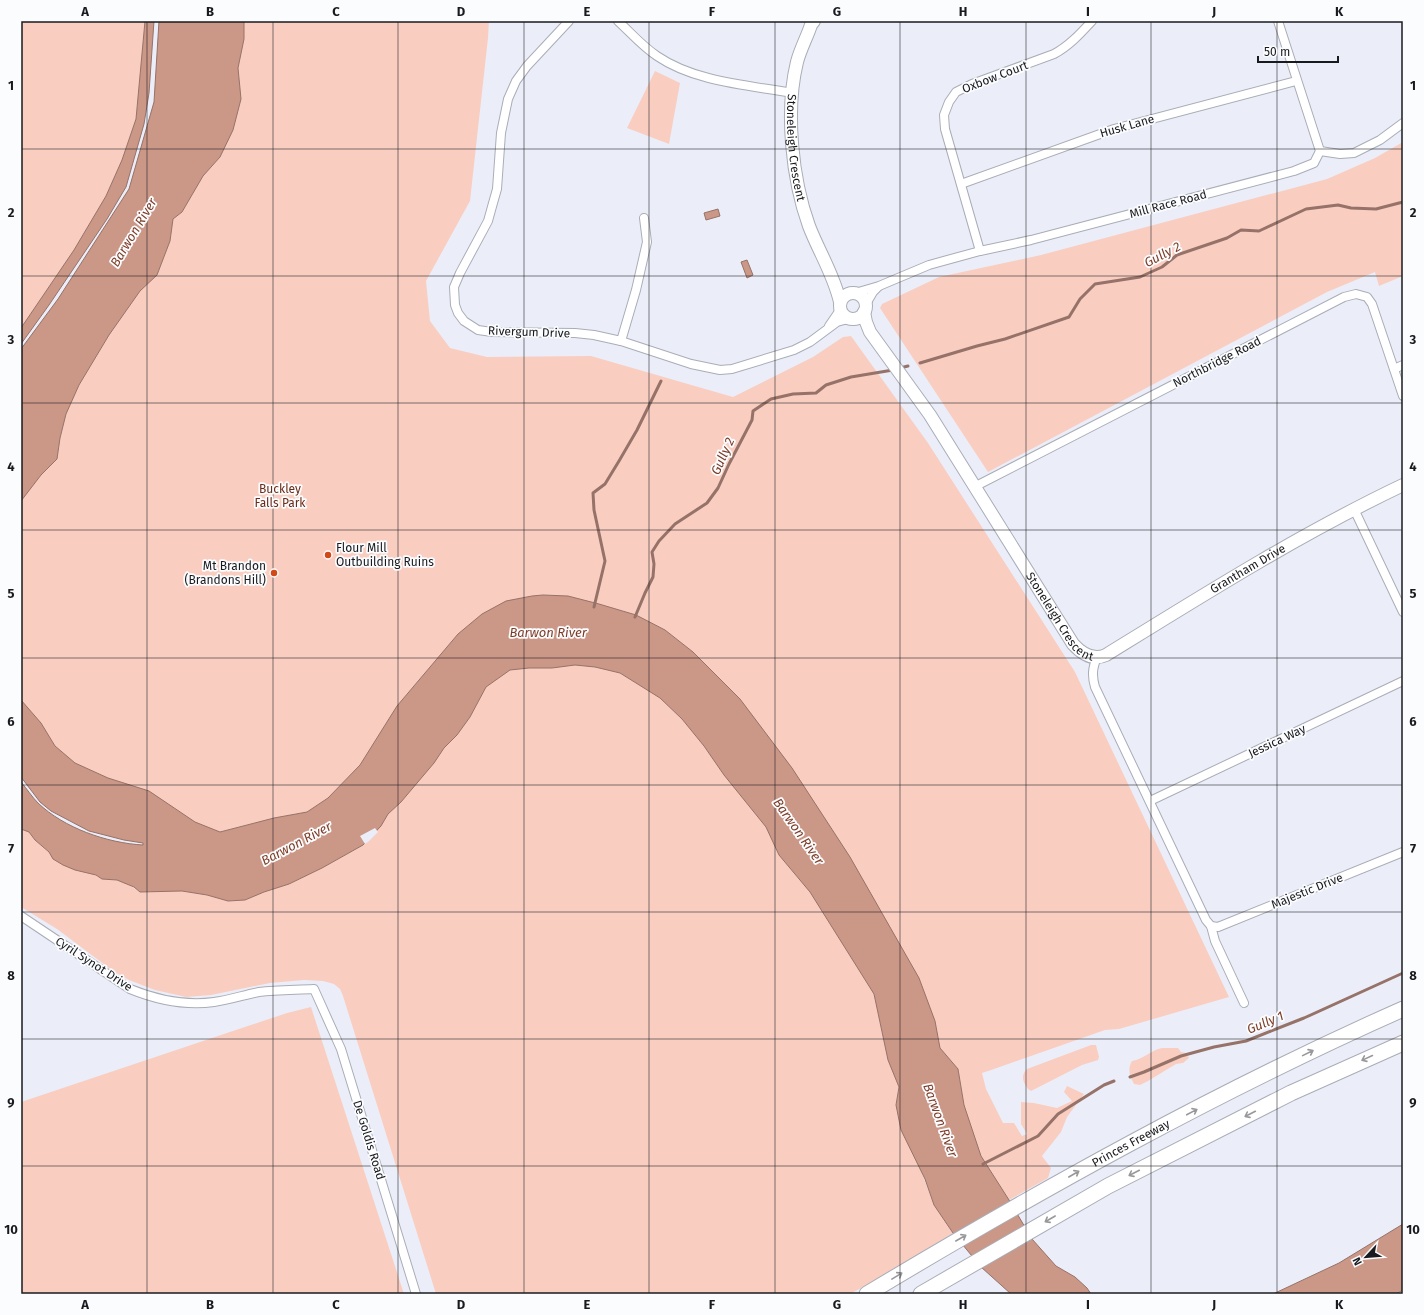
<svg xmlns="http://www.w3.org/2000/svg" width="1424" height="1315" font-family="'Fira Sans',sans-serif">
	<rect width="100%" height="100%" fill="#ebeef9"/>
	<!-- green -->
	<g fill="#f9cec1">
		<path d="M 21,21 L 145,21 L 136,119 L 122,160 L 106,196 L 74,250 L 21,328 Z"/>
		<path d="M 244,21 L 489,21 L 488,38 L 470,201 L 426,281 L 430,321 L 450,348 L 487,357 L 591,356 L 733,397 L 813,357 L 843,337 L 851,336 L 928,443 L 1075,672 L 1229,997 L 1119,1029 L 1105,1030 L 994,1069 L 982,1073 L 986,1089 L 1003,1123 L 1014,1123 L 1022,1136 L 1027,1134 L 1021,1124 L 1021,1102 L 1034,1103 L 1057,1108 L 1072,1101 L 1064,1092 L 1067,1086 L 1084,1094 L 1067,1117 L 1061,1132 L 1042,1156 L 1051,1168 L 1048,1178 L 1009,1200 L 981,1156 L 964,1105 L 958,1069 L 940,1048 L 935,1021 L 740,699 L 693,652 L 665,630 L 636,615 L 599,604 L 568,596 L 543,595 L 532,596 L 506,601 L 458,634 L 397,706 L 360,765 L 328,798 L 307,812 L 274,818 L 220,832 L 195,822 L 148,791 L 108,778 L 75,763 L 55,746 L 41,723 L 21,700 L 21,501 L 41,475 L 57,459 L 60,438 L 66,414 L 79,385 L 109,335 L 140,291 L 157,275 L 170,241 L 173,219 L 182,212 L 203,176 L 220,157 L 233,130 L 241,99 L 238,68 L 244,39 Z"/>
		<path d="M 655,71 L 680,83 L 669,144 L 627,128 Z"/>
		<path d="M 1403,142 L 1403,276 L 1379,286 L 1375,272 L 1327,292 L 988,472 L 880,308 L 882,304 L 939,277 L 1041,255 L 1327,179 L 1375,158 Z"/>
		<path d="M 575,665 L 595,667 L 620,673 L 660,698 L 682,719 L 704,746 L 724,775 L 766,827 L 779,855 L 810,892 L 874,994 L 888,1060 L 899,1087 L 896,1105 L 934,1205 L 953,1233 L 878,1279 L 850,1294 L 436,1294 L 343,996 L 340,989 L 334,984 L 323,981 L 304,980 L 270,983 L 211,995 L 186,997 L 155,990 L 129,980 L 113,971 L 57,929 L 21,907 L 21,829 L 29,832 L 35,840 L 49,852 L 96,875 L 102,879 L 117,880 L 126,883 L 140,892 L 182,891 L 207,895 L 228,901 L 245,900 L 264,892 L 289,884 L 322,868 L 363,845 L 381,826 L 388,814 L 401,802 L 433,763 L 444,748 L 457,735 L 470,717 L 486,687 L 495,680 L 510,670 L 529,668 L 552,668 Z"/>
		<path d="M 311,1007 L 404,1294 L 21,1294 L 21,1102 L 287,1013 Z"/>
		<path d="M 1091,1045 L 1096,1045 L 1099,1057 L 1098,1060 L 1082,1065 L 1031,1091 L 1028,1089 C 1023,1082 1020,1076 1027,1069 Z"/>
		<path d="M 1162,1048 L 1178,1048 L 1181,1052 L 1186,1053 L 1189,1058 L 1183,1063 L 1176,1064 L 1148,1081 L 1140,1085 L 1134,1084 C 1130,1076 1127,1069 1132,1061 C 1144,1059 1149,1051 1162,1048 Z"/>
	</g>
	<!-- water -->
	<g fill="#cb9787" stroke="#967268">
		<path d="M 145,21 L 154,21 L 149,93 L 144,124 L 126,187 L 107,219 L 49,305 L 21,344 L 21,328 L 74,250 L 106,196 L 122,160 L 136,119 Z"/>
		<path d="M 159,21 L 244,21 L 244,39 L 238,68 L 241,99 L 233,130 L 220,157 L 203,176 L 182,212 L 173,219 L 170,241 L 157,275 L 140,291 L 109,335 L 79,385 L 66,414 L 60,438 L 57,459 L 41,475 L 21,501 L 21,349 L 58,299 L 129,189 L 154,102 Z"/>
		<path d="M 718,209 L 720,216 L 706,220 L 704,213 Z"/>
		<path d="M 747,260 L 753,275 L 747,278 L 741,262 Z"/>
		<path d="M 543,595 L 568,596 L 599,604 L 636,615 L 665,630 L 693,652 L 740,699 L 792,768 L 850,857 L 919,978 L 935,1021 L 940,1048 L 958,1069 L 964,1105 L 981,1156 L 1009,1200 L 1032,1239 L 1056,1266 L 1075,1277 L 1087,1288 L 1091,1294 L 1011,1294 L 981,1267 L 953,1233 L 934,1205 L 925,1179 L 901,1130 L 896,1105 L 899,1087 L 888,1060 L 874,994 L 810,892 L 779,855 L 766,827 L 724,775 L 704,746 L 682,719 L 660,698 L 620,673 L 595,667 L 575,665 L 552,668 L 529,668 L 510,670 L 486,687 L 470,717 L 457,735 L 444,748 L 434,763 L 401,802 L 388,814 L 381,826 L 363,845 L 322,868 L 289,884 L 264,892 L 245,900 L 228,901 L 207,895 L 182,891 L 140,892 L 134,887 L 117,880 L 102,879 L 96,875 L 75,870 L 63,865 L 53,859 L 49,852 L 35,840 L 29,832 L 21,829 L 21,782 C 27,789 32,797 38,803 C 64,828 107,843 143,845 L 143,843 L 124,840 L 89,831 L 51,811 L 40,802 L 21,777 L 21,700 L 41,723 L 55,746 L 75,763 L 108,778 L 149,791 L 195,822 L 220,832 L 274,818 L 307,812 L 328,798 L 360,765 L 397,706 L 458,634 L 482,614 L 506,601 L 532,596 Z"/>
		<path d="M 1403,1224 L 1403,1290 L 1396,1294 L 1273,1294 L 1339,1263 Z"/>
	</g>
	<!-- pier -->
	<path fill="#ebeef9" d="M 375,828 L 378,832 L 369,841 L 365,844 L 360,836 Z"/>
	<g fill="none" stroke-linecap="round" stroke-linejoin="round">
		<!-- stream -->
		<g stroke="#967268" stroke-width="3">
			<path d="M 920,363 L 977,346 L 1005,339 L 1069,317 L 1080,299 L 1095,284 L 1140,277 L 1162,267 L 1177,255 L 1227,238 L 1241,230 L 1259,231 L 1306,209 L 1338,205 L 1351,208 L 1376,209 L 1403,202"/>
			<path d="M 900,368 L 908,366"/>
			<path d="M 594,607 L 605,561 L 594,510 L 593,493 L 605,484 L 619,461 L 637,430 L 661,381"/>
			<path d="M 635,617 L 645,593 L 653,577 L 654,564 L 652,552 L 659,541 L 675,524 L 707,503 L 718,488 L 729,464 L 752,420 L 753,411 L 771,399 L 793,394 L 816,393 L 826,385 L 851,377 L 893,370"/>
			<path d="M 1130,1077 L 1144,1072 L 1181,1056 L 1214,1047 L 1246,1041 L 1304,1018 L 1403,973"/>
			<path d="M 983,1164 L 1038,1136 L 1058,1114 L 1104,1085 L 1114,1081"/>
		</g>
		<defs>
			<g id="street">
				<path d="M 569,21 L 527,66 L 516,81 L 508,99 L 501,133 L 497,189 L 493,203 L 488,221 L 460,273 L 454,287 L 455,305 L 458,313 L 464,321 L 478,330 L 492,332 L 575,333 L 594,335 L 621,341 L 691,364 L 720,370 L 732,369 L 794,350 L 810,342 L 837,322 L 848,319"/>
				<path d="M 618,21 C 631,33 642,46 657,56 C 695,82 748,85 792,93"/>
				<path d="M 1320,151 L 1340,154 L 1354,153 L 1380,140 L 1403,123"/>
				<path d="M 961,184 L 1114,129 L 1296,81"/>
				<path d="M 980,251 L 945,129 L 944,115 L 949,102 L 956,92 L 972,84 L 1054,54 C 1069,46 1080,34 1092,21"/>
				<path d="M 855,293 L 879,286 L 929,265 L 980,251 L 1031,240 L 1294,171 L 1314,163 L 1320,151 L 1278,21"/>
				<path d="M 866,304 L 873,292 L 878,287"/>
				<path d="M 829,326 L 840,310"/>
				<path d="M 621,341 L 636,290 L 647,242 L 644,218"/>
				<path d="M 1394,369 L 1403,365"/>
				<path d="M 976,486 L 1344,297 L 1356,294 L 1367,297 L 1372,304 L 1403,396"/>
				<path d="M 1354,509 L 1403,612"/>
				<path d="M 1097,657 C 1092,669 1092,676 1095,687 L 1206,920 L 1211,926 L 1215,941 L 1244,1003"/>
				<path d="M 1150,801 L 1403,681"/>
				<path d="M 21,916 L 130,989 C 157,1000 185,1006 214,1002 C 229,1000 244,995 259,992 C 277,990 296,990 314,989 L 341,1049 L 416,1294"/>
				<path d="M 1211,926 L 1218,927 L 1403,852"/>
			</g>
			<g id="secondary">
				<path id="s1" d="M 814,21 L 811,25 C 807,37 800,50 797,62 C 785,111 792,179 809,226 C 819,252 834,275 840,302"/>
				<circle cx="853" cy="306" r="13"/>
				<path id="s2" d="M 864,312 L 866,322 L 870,332 L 930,415 L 1073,644 C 1082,654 1093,661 1106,655 C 1203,595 1300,534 1403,485"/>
			</g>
			<g id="highway">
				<path id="s3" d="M 867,1294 C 1040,1190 1218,1091 1403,1009"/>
				<path d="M 921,1294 L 1108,1186 L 1291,1093 L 1403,1043"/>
			</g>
		</defs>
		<!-- street casing -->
		<use href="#street" stroke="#a9adb6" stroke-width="10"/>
		<!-- secondary casing -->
		<use href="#secondary" stroke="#a9adb6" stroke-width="14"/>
		<!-- highway casing -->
		<use href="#highway" stroke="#a9adb6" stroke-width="17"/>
		<!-- street -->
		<use href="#street" stroke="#fff" stroke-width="8"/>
		<!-- secondary -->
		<use href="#secondary" stroke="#fff" stroke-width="12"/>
		<!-- highway -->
		<use href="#highway" stroke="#fff" stroke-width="15"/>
	</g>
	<!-- one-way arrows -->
	<defs><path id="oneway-shaft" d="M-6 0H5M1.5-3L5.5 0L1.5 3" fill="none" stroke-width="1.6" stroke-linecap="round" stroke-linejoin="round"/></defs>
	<g stroke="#98989a">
		<use href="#oneway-shaft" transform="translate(1308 1053) rotate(-26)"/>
		<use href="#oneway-shaft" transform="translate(1367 1058) rotate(155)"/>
		<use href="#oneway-shaft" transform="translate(1192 1112) rotate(-28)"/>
		<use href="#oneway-shaft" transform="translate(1250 1114) rotate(153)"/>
		<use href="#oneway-shaft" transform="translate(1134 1173) rotate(153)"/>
		<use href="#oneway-shaft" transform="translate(1074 1174) rotate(-30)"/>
		<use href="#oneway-shaft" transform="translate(1050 1219) rotate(150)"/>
		<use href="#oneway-shaft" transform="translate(961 1238) rotate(-30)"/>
		<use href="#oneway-shaft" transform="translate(897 1276) rotate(-31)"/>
	</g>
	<!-- grid -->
	<path fill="none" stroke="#191a1e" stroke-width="1" stroke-opacity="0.55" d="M 147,21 L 147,1294M 273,21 L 273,1294M 398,21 L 398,1294M 524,21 L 524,1294M 649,21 L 649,1294M 775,21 L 775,1294M 900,21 L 900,1294M 1026,21 L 1026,1294M 1151,21 L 1151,1294M 1277,21 L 1277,1294M 21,149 L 1403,149M 21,276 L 1403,276M 21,403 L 1403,403M 21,530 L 1403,530M 21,658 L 1403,658M 21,785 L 1403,785M 21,912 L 1403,912M 21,1039 L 1403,1039M 21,1166 L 1403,1166"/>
	<!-- markers -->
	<g fill="#d04916" stroke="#fbfcfe" stroke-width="1.5">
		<circle cx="328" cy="555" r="4"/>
		<circle cx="274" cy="573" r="4"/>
	</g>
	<g text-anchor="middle" stroke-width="3.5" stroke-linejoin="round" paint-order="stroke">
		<!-- street labels -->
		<g font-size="12" fill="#191a1e" stroke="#fbfcfe">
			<text transform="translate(995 77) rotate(-21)" y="4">Oxbow Court</text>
			<text transform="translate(1127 126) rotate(-16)" y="4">Husk Lane</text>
			<text dy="4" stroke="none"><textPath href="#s1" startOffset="131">Stoneleigh Crescent</textPath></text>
			<text transform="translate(1168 204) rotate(-15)" y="4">Mill Race Road</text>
			<text transform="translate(529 332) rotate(2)" y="4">Rivergum Drive</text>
			<text transform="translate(1217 362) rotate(-27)" y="4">Northbridge Road</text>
			<text dy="4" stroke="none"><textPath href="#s2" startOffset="597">Grantham Drive</textPath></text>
			<text dy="4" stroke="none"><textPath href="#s2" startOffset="364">Stoneleigh Crescent</textPath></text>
			<text transform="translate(1277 741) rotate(-25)" y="4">Jessica Way</text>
			<text transform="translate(1307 891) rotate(-22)" y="4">Majestic Drive</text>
			<text transform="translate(94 964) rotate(33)" y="4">Cyril Synot Drive</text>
			<text transform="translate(369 1140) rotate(73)" y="4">De Goldis Road</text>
			<text dy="4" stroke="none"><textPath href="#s3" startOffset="304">Princes Freeway</textPath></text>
		</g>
		<!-- park labels -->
		<g font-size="12" fill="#6b2b16" stroke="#fbfcfe">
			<text x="280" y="493">Buckley<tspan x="280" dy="14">Falls Park</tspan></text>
		</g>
		<!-- poi labels -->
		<g font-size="12" fill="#191a1e" stroke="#fbfcfe" text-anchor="start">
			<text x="336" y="552">Flour Mill<tspan x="336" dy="14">Outbuilding Ruins</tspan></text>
			<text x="266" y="570" text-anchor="end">Mt Brandon<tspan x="266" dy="14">(Brandons Hill)</tspan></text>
		</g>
		<!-- water labels -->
		<g font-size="13" font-style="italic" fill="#7e3c27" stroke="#fbfcfe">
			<text transform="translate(133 232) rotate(-59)" y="5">Barwon River</text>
			<text transform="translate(1162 254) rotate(-28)" y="5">Gully 2</text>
			<text transform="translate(722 456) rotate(-66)" y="5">Gully 2</text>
			<text x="548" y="637">Barwon River</text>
			<text transform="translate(799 831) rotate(55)" y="5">Barwon River</text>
			<text transform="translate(296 843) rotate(-28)" y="5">Barwon River</text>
			<text transform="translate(1265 1022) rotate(-23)" y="5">Gully 1</text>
			<text transform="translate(941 1120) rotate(70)" y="5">Barwon River</text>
		</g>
	</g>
	<!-- border -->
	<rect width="1424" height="1315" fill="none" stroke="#fbfcfe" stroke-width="44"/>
	<!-- north arrow -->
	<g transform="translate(1366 1257) rotate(244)" stroke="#fbfcfe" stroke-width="3" paint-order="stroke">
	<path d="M0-3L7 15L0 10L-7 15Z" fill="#191a1e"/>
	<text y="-6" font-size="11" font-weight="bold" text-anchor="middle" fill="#191a1e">N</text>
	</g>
	<!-- scale -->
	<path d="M1258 56v6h80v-6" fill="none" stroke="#191a1e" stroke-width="2"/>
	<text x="1264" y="56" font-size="12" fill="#191a1e" stroke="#fbfcfe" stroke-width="3" paint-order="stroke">50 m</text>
	<rect x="22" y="22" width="1380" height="1271" fill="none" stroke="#191a1e" stroke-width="1.5"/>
	<g font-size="13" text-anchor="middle" font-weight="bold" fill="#191a1e">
		<text x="85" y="16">A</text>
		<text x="210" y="16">B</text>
		<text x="336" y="16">C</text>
		<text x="461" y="16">D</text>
		<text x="587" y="16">E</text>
		<text x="712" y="16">F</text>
		<text x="837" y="16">G</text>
		<text x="963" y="16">H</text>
		<text x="1088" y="16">I</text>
		<text x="1214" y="16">J</text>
		<text x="1339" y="16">K</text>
		<text x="11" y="90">1</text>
		<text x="1413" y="90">1</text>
		<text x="11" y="217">2</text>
		<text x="1413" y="217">2</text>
		<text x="11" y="344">3</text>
		<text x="1413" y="344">3</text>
		<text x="11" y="471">4</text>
		<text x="1413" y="471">4</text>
		<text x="11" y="598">5</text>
		<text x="1413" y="598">5</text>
		<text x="11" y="726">6</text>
		<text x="1413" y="726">6</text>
		<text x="11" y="853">7</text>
		<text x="1413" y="853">7</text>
		<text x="11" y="980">8</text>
		<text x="1413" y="980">8</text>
		<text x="11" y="1107">9</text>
		<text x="1413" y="1107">9</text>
		<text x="11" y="1234">10</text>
		<text x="1413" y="1234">10</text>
		<text x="85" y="1309">A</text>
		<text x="210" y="1309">B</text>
		<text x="336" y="1309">C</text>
		<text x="461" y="1309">D</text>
		<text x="587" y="1309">E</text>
		<text x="712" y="1309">F</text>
		<text x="837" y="1309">G</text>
		<text x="963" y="1309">H</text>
		<text x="1088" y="1309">I</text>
		<text x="1214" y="1309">J</text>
		<text x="1339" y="1309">K</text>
	</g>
</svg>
